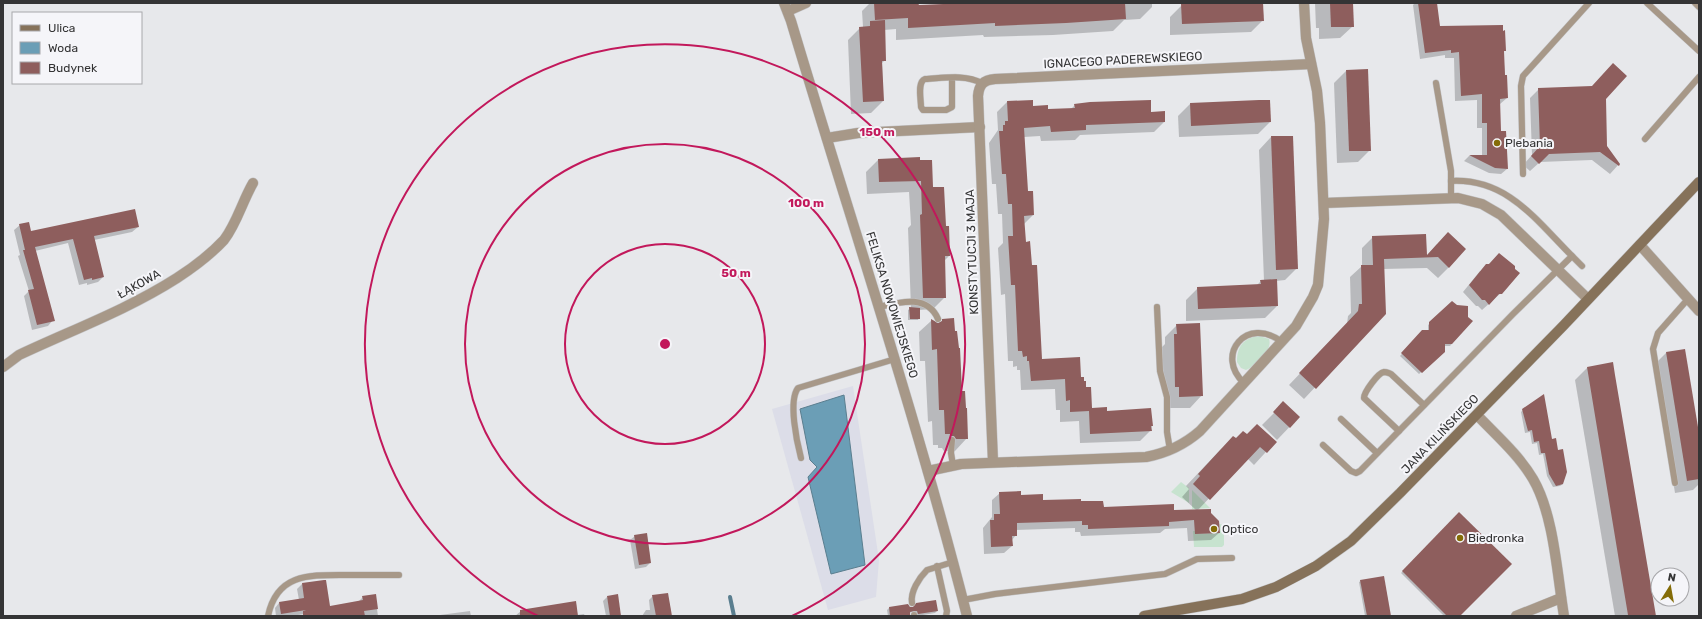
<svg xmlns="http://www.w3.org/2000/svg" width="1702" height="619" font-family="Rubik,sans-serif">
	<rect width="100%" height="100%" fill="#e7e8eb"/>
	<!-- built -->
	<path fill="#dcdde8" d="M 853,386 L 879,560 L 876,597 L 828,610 L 772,409 Z"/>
	<!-- green -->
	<g fill="#c7e3cf">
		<path d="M 1259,336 L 1269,339 C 1273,350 1257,361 1250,368 L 1246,370 L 1241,368 L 1237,362 C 1237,347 1243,338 1259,336 Z"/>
		<path d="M 1181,482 L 1189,488 L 1189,503 L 1171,492 Z"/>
		<path d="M 1192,490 L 1210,508 L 1192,509 Z"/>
		<path d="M 1219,524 L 1224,525 L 1224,545 L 1222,547 L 1194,547 L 1193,531 L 1195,531 L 1195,534 L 1220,533 Z"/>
	</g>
	<!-- water -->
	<path fill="#6b9eb6" stroke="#5a7e8f" d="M 844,395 L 865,565 L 831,574 L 808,477 L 817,467 L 810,460 L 800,409 Z"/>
	<!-- shadow -->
	<g fill="#0003">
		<path d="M 870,3 L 917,3 L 918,6 L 1025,3 L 1152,3 L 1152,7 L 1140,19 L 1124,20 L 1113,31 L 1053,35 L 984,37 L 983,35 L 896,40 L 896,29 L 884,30 L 885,60 L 882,63 L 883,101 L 871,113 L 851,114 L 848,40 L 860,28 L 863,27 L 862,11 Z"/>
		<path d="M 1190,3 L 1262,3 L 1263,20 L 1251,32 L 1170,35 L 1170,17 L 1182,5 L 1188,5 Z"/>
		<path d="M 1315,3 L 1352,3 L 1353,26 L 1340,38 L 1319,39 L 1319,28 L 1316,28 Z"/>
		<path d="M 1415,3 L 1436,3 L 1439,27 L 1505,50 L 1503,53 L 1507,98 L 1500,104 L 1500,132 L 1507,169 L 1501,174 L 1489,173 L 1464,161 L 1469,156 L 1482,156 L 1482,128 L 1477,128 L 1477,100 L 1455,101 L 1454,58 L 1445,58 L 1445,55 L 1420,59 L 1413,5 Z"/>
		<path d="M 1346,71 L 1370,150 L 1358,162 L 1337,163 L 1334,83 Z"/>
		<path d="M 1592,87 L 1605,99 L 1606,146 L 1619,164 L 1610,174 L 1592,160 L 1540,162 L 1530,171 L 1523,165 L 1532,155 L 1530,98 L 1539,89 Z"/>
		<path d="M 1007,102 L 1047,110 L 1071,109 L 1075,105 L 1150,113 L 1164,122 L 1154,132 L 1080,135 L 1075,140 L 1041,141 L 1040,136 L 1024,137 L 1027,192 L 1033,215 L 1024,224 L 1025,243 L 1041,360 L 1080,378 L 1085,388 L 1091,409 L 1106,412 L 1152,426 L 1151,430 L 1140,441 L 1080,443 L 1079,421 L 1060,422 L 1060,410 L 1056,410 L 1055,389 L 1021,390 L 1020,370 L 1017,370 L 1017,366 L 1013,367 L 1013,361 L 1008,361 L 1005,294 L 1001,295 L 998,248 L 1003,243 L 1002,214 L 998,214 L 996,184 L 992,184 L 989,143 L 998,130 L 997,112 Z"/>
		<path d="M 1190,104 L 1270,122 L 1258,134 L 1179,137 L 1178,116 Z"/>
		<path d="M 1271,137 L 1297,268 L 1285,280 L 1276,281 L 1277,306 L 1265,318 L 1186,321 L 1186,300 L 1198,288 L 1257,285 L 1261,281 L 1264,281 L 1259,150 Z"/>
		<path d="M 878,160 L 919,161 L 932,188 L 945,227 L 949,256 L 944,261 L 945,297 L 933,309 L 919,310 L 919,318 L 918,320 L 908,320 L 908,310 L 911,308 L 908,228 L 911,225 L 909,192 L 867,194 L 866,172 Z"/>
		<path d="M 20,225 L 30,232 L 138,227 L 132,232 L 94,240 L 103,277 L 98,282 L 87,285 L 87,283 L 79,285 L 68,243 L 35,251 L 53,320 L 48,326 L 32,330 L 24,296 L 29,291 L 18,256 L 20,255 L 14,230 Z"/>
		<path d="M 1373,237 L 1426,257 L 1437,244 L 1449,267 L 1438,278 L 1427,268 L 1383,269 L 1384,314 L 1304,399 L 1289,385 L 1347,324 L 1348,316 L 1351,313 L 1350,277 L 1362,266 L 1362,248 Z"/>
		<path d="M 1480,271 L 1501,293 L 1482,310 L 1478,306 L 1476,306 L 1463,292 Z"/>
		<path d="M 1452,303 L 1471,321 L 1450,346 L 1444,346 L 1444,352 L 1419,374 L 1400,356 L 1422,331 L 1428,331 L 1428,325 Z"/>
		<path d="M 943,320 L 967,438 L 955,451 L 944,451 L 942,448 L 938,448 L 938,445 L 933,445 L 932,421 L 928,422 L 925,361 L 920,361 L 919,332 L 931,321 L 938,324 Z"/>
		<path d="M 1177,325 L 1202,395 L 1190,408 L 1168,408 L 1167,399 L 1164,399 L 1162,347 L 1165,344 L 1165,337 Z"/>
		<path d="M 1684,350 L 1699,439 L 1699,484 L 1693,490 L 1675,493 L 1654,365 L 1666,353 Z"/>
		<path d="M 1612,363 L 1655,616 L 1615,616 L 1575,380 L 1587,368 Z"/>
		<path d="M 1284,403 L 1299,417 L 1277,440 L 1262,425 Z"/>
		<path d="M 1523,410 L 1563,484 L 1560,486 L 1553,487 L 1547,476 L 1543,454 L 1539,455 L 1537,443 L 1532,444 L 1530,432 L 1525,433 L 1521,412 Z"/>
		<path d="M 1247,435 L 1275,442 L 1254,465 L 1247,458 L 1198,510 L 1210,513 L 1219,533 L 1211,540 L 1188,541 L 1187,528 L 1165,529 L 1160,533 L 1081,536 L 1080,532 L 1075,532 L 1075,528 L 1016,530 L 1016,535 L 1012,540 L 1012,546 L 1004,553 L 984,554 L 983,528 L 992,517 L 992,500 L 1000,493 L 1042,501 L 1080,502 L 1103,508 L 1173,511 L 1196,510 L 1182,497 L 1189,489 L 1186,486 L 1221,449 L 1236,439 Z"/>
		<path d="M 1459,514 L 1459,616 L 1444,616 L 1401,573 Z"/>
		<path d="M 635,536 L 650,563 L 646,567 L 635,569 L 630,540 Z"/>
		<path d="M 325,581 L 329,607 L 358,602 L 363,597 L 375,595 L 378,616 L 313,616 L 312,613 L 291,616 L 276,616 L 275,608 L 279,603 L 299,600 L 297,589 L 302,584 Z"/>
		<path d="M 1361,581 L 1390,616 L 1365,616 L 1359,582 Z"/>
		<path d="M 653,596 L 671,616 L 642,616 L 646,610 L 650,610 L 649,600 Z"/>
		<path d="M 607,597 L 620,616 L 606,616 L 603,601 Z"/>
		<path d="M 907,605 L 909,608 L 937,611 L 935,613 L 917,616 L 915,613 L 911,612 L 908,616 L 888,616 L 887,610 L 889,608 Z"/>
		<path d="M 470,611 L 471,616 L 439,616 L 440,615 Z"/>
		<path d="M 521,611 L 577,615 L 584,614 L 585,616 L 515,616 Z"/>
	</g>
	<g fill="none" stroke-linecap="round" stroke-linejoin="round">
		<!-- stream -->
		<path stroke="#5a7e8f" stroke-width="4" d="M 730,597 L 734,616"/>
	</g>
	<!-- building -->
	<g fill="#8e5e5d">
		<path d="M 874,3 L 918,3 L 919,5 L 967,3 L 1125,3 L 1126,19 L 1066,23 L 995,26 L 995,23 L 908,28 L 908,18 L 875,20 Z"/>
		<path d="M 1263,3 L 1264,21 L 1182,24 L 1181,4 Z"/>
		<path d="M 1330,3 L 1353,3 L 1354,27 L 1331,27 Z"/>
		<path d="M 1418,3 L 1437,3 L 1440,26 L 1503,25 L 1503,31 L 1505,30 L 1506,51 L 1504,51 L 1505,75 L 1507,75 L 1508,98 L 1500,99 L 1501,131 L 1506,131 L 1508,169 L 1495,168 L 1469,155 L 1487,155 L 1487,123 L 1482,123 L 1482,94 L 1461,96 L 1459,52 L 1451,53 L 1451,50 L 1425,53 Z"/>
		<path d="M 885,20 L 886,61 L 882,61 L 884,101 L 863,102 L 859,27 L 870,26 L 870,21 Z"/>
		<path d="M 1613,63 L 1627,76 L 1606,99 L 1607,146 L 1620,164 L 1619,166 L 1600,152 L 1549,154 L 1539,164 L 1531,156 L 1540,146 L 1538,88 L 1592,86 Z"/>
		<path d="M 1368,69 L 1371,151 L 1349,151 L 1346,70 Z"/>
		<path d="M 1033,100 L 1033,106 L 1048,105 L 1048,109 L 1075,108 L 1074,104 L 1090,102 L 1151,100 L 1151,112 L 1165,111 L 1165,122 L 1086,125 L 1086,130 L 1051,132 L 1050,126 L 1024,128 L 1028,191 L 1033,191 L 1034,215 L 1024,216 L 1026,242 L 1030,241 L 1032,265 L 1037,265 L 1042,359 L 1080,357 L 1081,377 L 1084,377 L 1084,381 L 1086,381 L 1086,387 L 1091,387 L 1092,408 L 1107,407 L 1107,411 L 1151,408 L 1153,426 L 1151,426 L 1152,431 L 1090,434 L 1089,411 L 1070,412 L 1070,400 L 1066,401 L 1065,379 L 1031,381 L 1029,361 L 1027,361 L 1027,356 L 1023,357 L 1022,351 L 1018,351 L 1015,285 L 1011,285 L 1008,236 L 1013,236 L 1012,204 L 1008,204 L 1006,174 L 1002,174 L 999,131 L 1003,131 L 1003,125 L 1005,125 L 1005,121 L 1008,121 L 1007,101 Z"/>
		<path d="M 1259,100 L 1270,100 L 1271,122 L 1191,126 L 1190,103 Z"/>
		<path d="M 1271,136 L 1293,136 L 1298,269 L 1276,270 Z"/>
		<path d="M 920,157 L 920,160 L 932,160 L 933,187 L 944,187 L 946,226 L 949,226 L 950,256 L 945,256 L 946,298 L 923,298 L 920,215 L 922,214 L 921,181 L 879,182 L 878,159 Z"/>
		<path d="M 135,209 L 139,227 L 94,236 L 104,277 L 92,280 L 92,278 L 84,280 L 73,239 L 35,247 L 55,321 L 37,325 L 28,290 L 34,289 L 23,250 L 25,250 L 19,224 L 29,222 L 31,231 Z"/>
		<path d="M 1448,232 L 1466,249 L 1449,268 L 1438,257 L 1384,259 L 1386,314 L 1316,389 L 1299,373 L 1358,311 L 1359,304 L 1362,304 L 1361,265 L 1373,265 L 1372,236 L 1426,234 L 1427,255 Z"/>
		<path d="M 1499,253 L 1515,266 L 1515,269 L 1520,273 L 1502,294 L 1499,294 L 1489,305 L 1485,300 L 1482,300 L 1469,285 L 1486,264 L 1489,264 Z"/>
		<path d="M 1277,279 L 1278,306 L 1198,309 L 1197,287 L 1261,284 L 1260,280 Z"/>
		<path d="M 1452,301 L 1457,305 L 1468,306 L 1468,317 L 1473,321 L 1452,344 L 1445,344 L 1445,352 L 1422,373 L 1401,353 L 1422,330 L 1429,330 L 1429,322 Z"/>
		<path d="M 909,307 L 920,308 L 920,319 L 910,319 Z"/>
		<path d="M 954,318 L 955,331 L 957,331 L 959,348 L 960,348 L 962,391 L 965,391 L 966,408 L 967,408 L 968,439 L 956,439 L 954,436 L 950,436 L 950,434 L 945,434 L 944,410 L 939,410 L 937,349 L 932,350 L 931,319 L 938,323 L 942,321 L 942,319 Z"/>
		<path d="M 1200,323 L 1203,396 L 1179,397 L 1179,387 L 1175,387 L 1174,334 L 1177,334 L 1176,324 Z"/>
		<path d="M 1685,349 L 1699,433 L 1699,479 L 1687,481 L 1666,352 Z"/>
		<path d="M 1613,362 L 1615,375 L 1656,616 L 1628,615 L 1620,567 L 1587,367 Z"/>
		<path d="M 1544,394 L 1552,439 L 1556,438 L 1558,450 L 1563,449 L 1567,472 L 1563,484 L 1556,486 L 1549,474 L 1545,453 L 1541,453 L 1539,441 L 1534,442 L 1532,430 L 1528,431 L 1522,409 Z"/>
		<path d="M 1283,401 L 1300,417 L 1290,428 L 1273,412 Z"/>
		<path d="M 1257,424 L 1277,442 L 1267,453 L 1260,447 L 1210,500 L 1193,484 L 1200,476 L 1198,474 L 1233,436 L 1236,438 L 1243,431 L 1247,434 Z"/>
		<path d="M 1021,491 L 1021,495 L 1043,494 L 1043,500 L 1081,499 L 1081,501 L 1103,501 L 1104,507 L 1174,504 L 1174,510 L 1211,509 L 1211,513 L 1219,521 L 1220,533 L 1195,534 L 1194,520 L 1169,522 L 1169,526 L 1088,529 L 1088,525 L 1082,525 L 1082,521 L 1017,523 L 1017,536 L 1012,536 L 1013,546 L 991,547 L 990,520 L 994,520 L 994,514 L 1000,514 L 999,492 Z"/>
		<path d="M 1459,512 L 1512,564 L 1460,616 L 1447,616 L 1402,571 Z"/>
		<path d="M 647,533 L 651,563 L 639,565 L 634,535 Z"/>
		<path d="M 1384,576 L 1391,616 L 1367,616 L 1360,580 Z"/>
		<path d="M 324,580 L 326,580 L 330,606 L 363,600 L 362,596 L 376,594 L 378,609 L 364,611 L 365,616 L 303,616 L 303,611 L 306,610 L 281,614 L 279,602 L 304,598 L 302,583 Z"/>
		<path d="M 668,593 L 672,616 L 656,616 L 652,595 Z"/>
		<path d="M 618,594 L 621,616 L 610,616 L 607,596 Z"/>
		<path d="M 936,600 L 938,611 L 918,614 L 917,611 L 914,611 L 910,612 L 910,616 L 890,616 L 889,607 L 908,604 L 910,607 L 913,607 L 916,603 Z"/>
		<path d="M 576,601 L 578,616 L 520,616 L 520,610 Z"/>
	</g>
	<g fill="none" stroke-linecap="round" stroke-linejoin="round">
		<defs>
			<g id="service">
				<path d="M 1647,3 L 1699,51"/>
				<path d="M 1695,3 L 1699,7"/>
				<path d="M 952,78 L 952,107 L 946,110 L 923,110 L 921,107 C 921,99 917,82 925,79 C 944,78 965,74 982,83"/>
				<path d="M 1436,83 L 1451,171 L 1451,198"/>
				<path d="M 1645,139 L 1699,77"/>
				<path d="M 1523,174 L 1521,86 L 1523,76 L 1589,3"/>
				<path d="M 1572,256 L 1582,266"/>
				<path d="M 879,307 C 900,302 927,294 938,319"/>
				<path d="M 1157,307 L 1160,371 L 1167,397 L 1167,432 L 1170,450"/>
				<path d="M 1244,383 C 1214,355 1247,315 1282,342"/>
				<path d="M 1341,419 L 1377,453"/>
				<path d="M 1399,431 L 1364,398 C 1364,392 1378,373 1384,372 C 1387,372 1388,373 1391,374 L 1424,405"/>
				<path d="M 952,440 L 951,453 L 953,465"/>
				<path d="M 1323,445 L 1351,471 L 1356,473 L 1360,471 L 1513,314 L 1572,256 C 1536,220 1507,178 1451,181"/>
				<path d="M 801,458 C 797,443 788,401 798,388 L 895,359"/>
				<path d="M 1675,483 L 1653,349 L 1658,333 L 1688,299"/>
				<path d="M 937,566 L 947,611 L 946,616"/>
				<path d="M 963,600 L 995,594 L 1165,574 L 1197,559 L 1232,558"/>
				<path d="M 912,603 C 910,592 919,578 927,570 L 953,562"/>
				<path d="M 914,615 L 914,616"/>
				<path d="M 268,616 C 277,573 310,575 346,575 C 364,575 381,575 399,575"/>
			</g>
			<g id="minor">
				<path d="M 784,3 L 791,21 C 850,219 916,415 967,616"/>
				<path d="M 788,11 L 806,3"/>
				<path d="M 827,138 L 858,133 L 980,127"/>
				<path d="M 1324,203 L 1458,198 L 1482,204 L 1501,215 L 1588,299"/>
				<path d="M 1640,245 L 1699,311"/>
				<path d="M 3,367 L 19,355 C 72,330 127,310 177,278 C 194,267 210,255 224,240 C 237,223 242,202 253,183"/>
				<path d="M 1477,415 C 1496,435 1519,455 1533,479 C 1554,515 1557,574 1564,616"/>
				<path d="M 993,462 L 978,96 C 979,85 983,80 995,79 L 1311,64"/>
				<path d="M 928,471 L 961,464 L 1146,457 C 1167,453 1184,445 1200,431 L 1296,326 L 1313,297 L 1318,285 L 1324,219 L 1320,123 L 1317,91 L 1306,38 L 1304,3"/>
				<path d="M 1516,616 L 1561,598"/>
			</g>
			<path id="secondary" d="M 1144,616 L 1242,599 L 1276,587 L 1316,566 L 1351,541 L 1400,493 L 1564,325 L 1699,182"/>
		</defs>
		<!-- service casing -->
		<use href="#service" stroke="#c3c4c7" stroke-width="7"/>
		<!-- minor casing -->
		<use href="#minor" stroke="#c3c4c7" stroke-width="11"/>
		<!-- secondary casing -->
		<use href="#secondary" stroke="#c3c4c7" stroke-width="11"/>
		<!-- service -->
		<use href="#service" stroke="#a79888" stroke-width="6"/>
		<!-- minor -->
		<use href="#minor" stroke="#a79888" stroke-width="10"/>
		<!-- secondary -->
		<use href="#secondary" stroke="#86725a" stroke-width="10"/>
	</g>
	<!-- distance rings -->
	<g fill="none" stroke="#c2185b" stroke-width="2">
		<circle cx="665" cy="344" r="100"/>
		<circle cx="665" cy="344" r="200"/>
		<path d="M538 616A300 300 0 1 1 792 616"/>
	</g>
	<!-- markers -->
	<g fill="#846c08" stroke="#f5f5f9" stroke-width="1.5">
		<circle cx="1497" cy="143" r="4"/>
		<circle cx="1214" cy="529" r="4"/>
		<circle cx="1460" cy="538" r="4"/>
	</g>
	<g text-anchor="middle" stroke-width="4" stroke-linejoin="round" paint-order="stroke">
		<!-- street labels -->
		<g font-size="12" fill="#343435" stroke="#f5f5f9">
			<text transform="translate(1123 60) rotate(-3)" y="4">IGNACEGO PADEREWSKIEGO</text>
			<text transform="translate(972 252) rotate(-92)" y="4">KONSTYTUCJI 3 MAJA</text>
			<text transform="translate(139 284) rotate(-29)" y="4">ŁĄKOWA</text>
			<text transform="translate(892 305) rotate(73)" y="4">FELIKSA NOWOWIEJSKIEGO</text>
			<text transform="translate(1440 434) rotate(-46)" y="4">JANA KILIŃSKIEGO</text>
		</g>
		<!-- poi labels -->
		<g font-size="12" fill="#343435" stroke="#f5f5f9" text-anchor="start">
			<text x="1505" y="147">Plebania</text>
			<text x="1222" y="533">Optico</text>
			<text x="1468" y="542">Biedronka</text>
		</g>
	</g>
	<circle cx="665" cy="344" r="6" fill="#c2185b" stroke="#f5f5f9" stroke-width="2"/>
	<g font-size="12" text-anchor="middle" font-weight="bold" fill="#c2185b" stroke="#f5f5f9" stroke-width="4" stroke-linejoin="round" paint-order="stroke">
		<text x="877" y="136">150 m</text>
		<text x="806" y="207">100 m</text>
		<text x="736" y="277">50 m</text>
	</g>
	<!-- border -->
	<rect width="1702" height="619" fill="none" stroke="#343435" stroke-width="8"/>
	<!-- legend -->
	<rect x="12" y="12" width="130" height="72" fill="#f5f5f9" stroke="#a8a8ab"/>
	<rect x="20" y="25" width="20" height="6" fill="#86725a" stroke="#a8a8ab"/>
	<text x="48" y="32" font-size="12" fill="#343435">Ulica</text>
	<rect x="20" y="42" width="20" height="12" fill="#6b9eb6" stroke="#a8a8ab"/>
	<text x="48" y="52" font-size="12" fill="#343435">Woda</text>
	<rect x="20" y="62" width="20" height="12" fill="#8e5e5d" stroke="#a8a8ab"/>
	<text x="48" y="72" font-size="12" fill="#343435">Budynek</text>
	<!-- north arrow -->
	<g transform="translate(1670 587) rotate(11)"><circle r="19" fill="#f5f5f9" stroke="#a8a8ab"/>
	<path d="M0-3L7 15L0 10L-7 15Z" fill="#846c08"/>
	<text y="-6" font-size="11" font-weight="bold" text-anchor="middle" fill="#343435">N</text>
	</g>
</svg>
